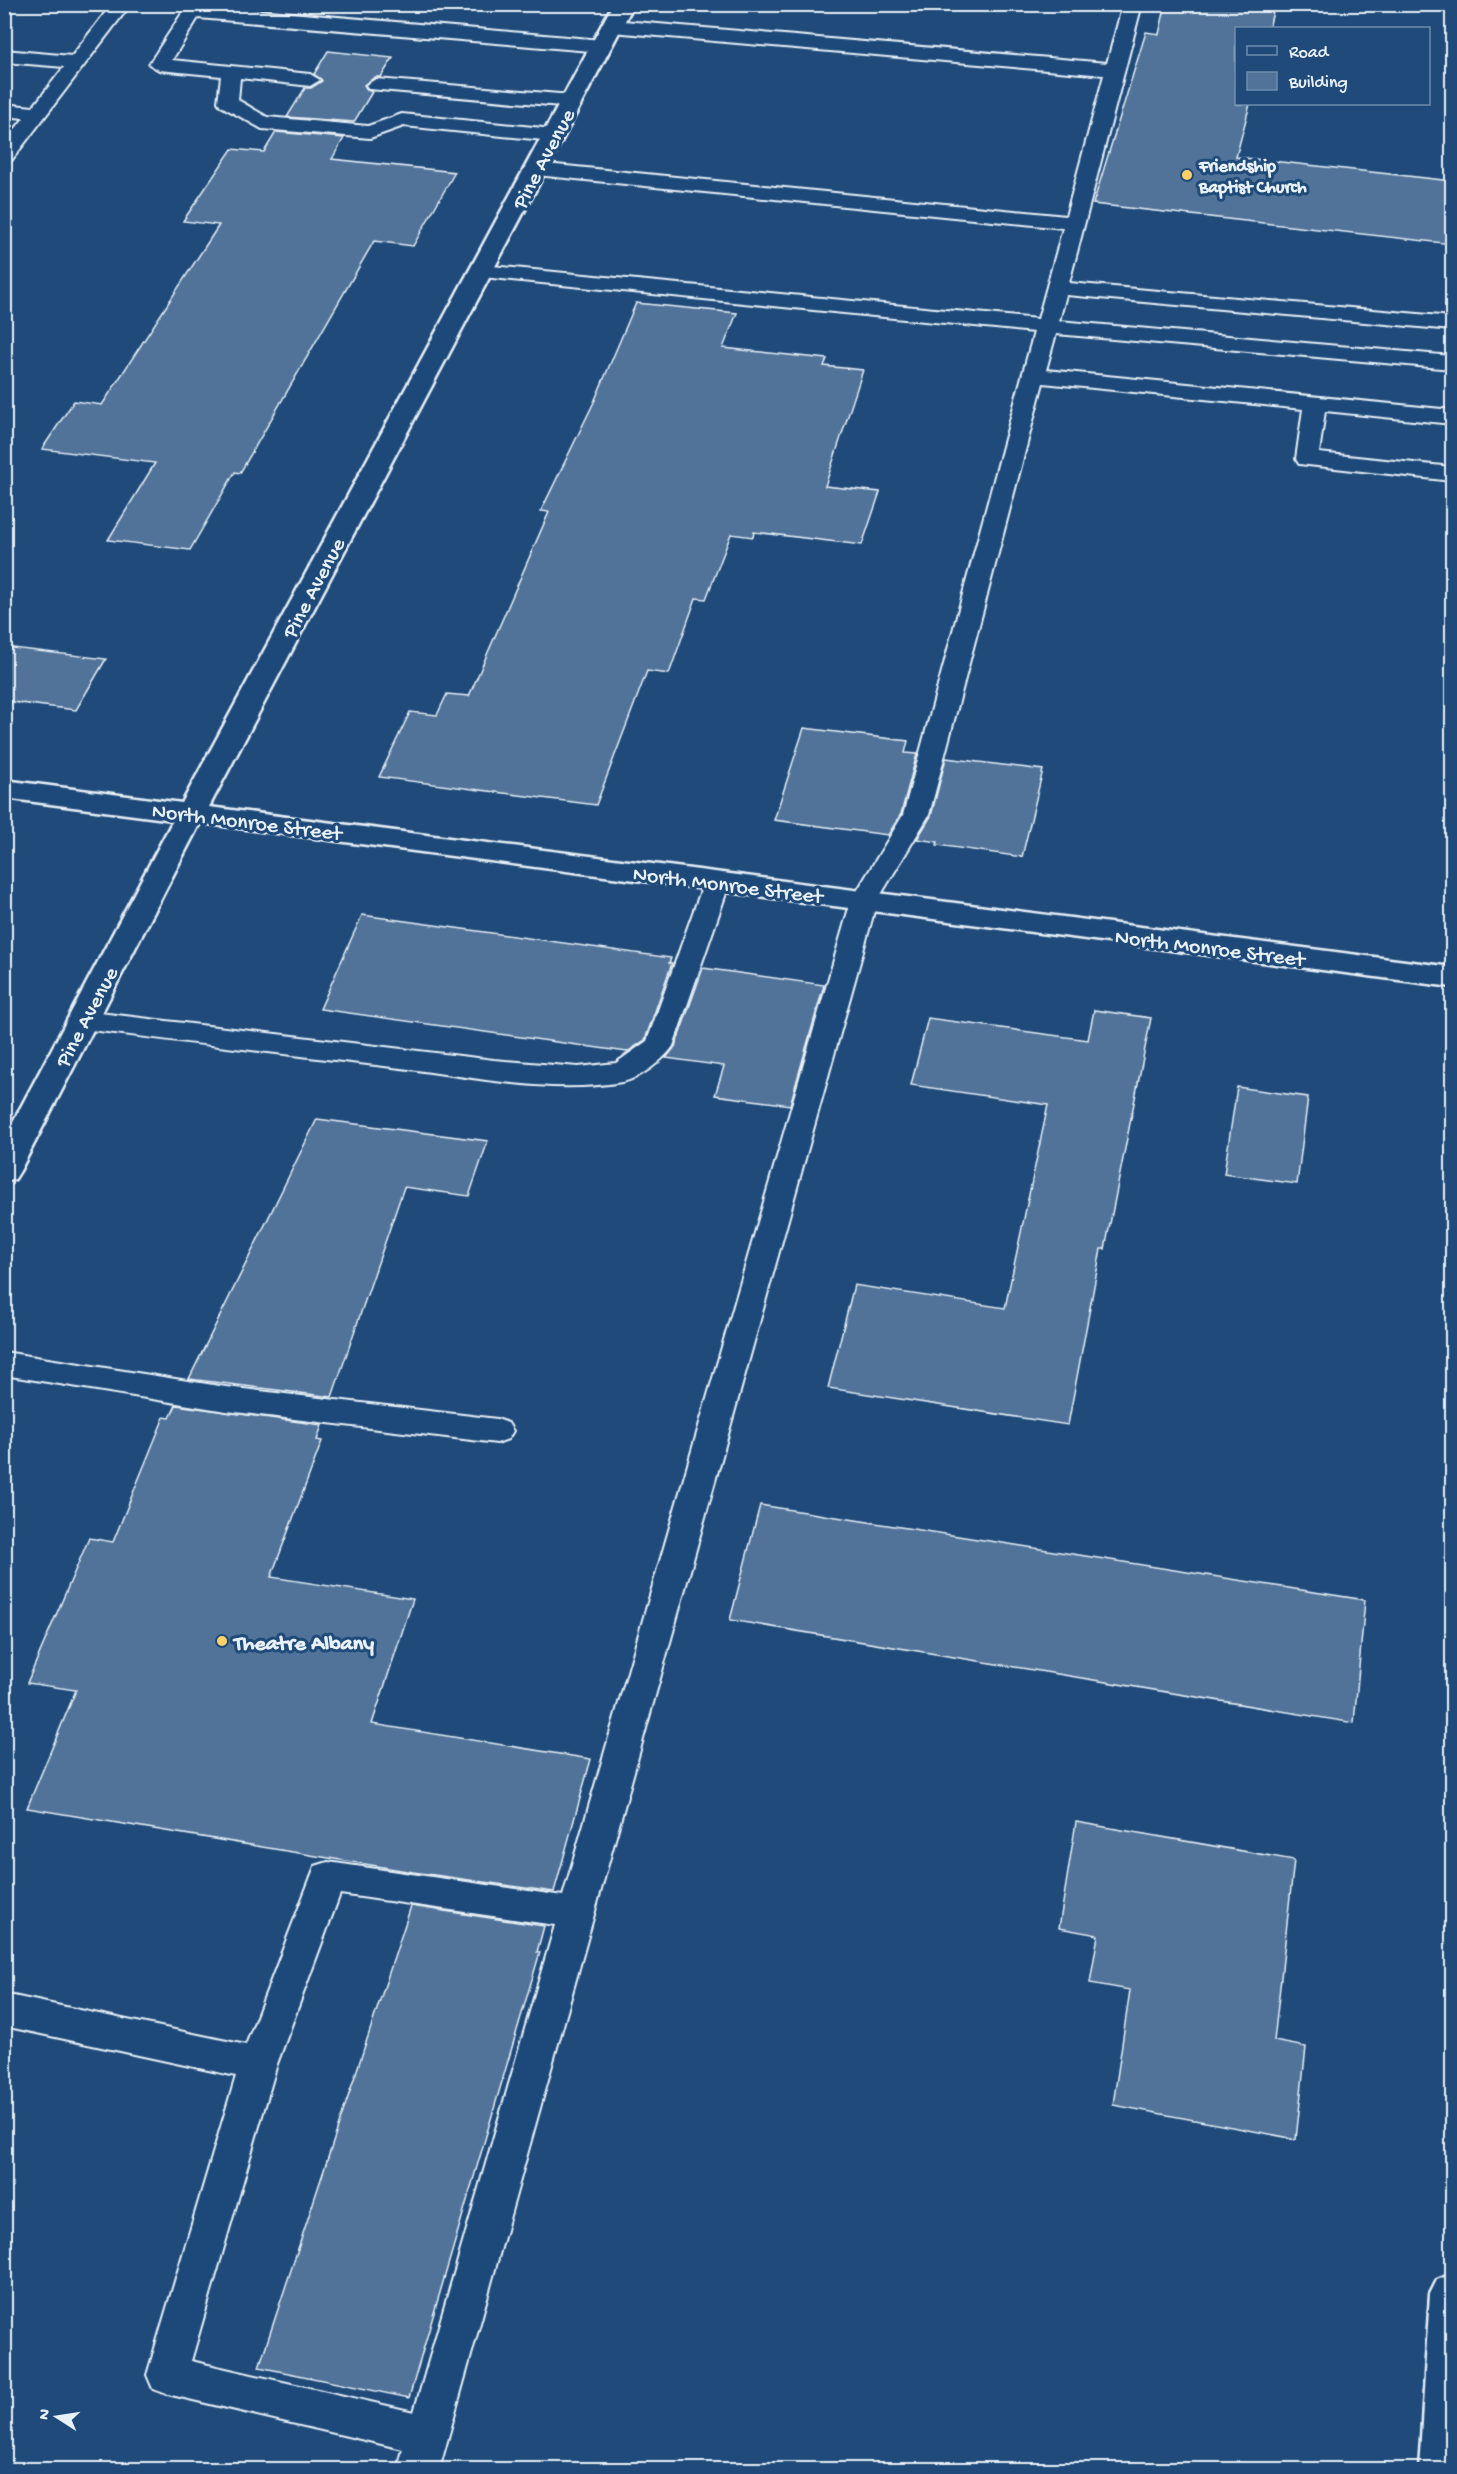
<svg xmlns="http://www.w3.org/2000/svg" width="1457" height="2474" font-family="'Gochi Hand',sans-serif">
	<rect width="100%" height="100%" fill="#1f4a7a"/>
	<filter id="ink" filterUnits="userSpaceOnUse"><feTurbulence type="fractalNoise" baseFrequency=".0167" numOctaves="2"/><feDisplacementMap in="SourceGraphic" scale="12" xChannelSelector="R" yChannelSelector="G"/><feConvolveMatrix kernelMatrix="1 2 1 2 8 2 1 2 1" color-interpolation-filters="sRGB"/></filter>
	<g filter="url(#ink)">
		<!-- building -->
		<g fill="#517399" stroke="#e8f1f8" stroke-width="1.5">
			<path d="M 1166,4 L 1275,4 L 1269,28 L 1236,28 L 1236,104 L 1250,104 L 1236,157 L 1452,181 L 1452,244 L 1093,204 L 1146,32 L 1159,34 Z"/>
			<path d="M 328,51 L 393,58 L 381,77 L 375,77 L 364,85 L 367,90 L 372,92 L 354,122 L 287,117 L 305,88 L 311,88 L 322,81 L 314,74 Z"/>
			<path d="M 276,132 L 344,138 L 332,159 L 455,172 L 413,246 L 374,241 L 240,473 L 235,472 L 190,550 L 108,540 L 155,463 L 42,449 L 74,401 L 102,405 L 219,225 L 183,221 L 232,149 L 264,152 Z"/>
			<path d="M 636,303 L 737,313 L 723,348 L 827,359 L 824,366 L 863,370 L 825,486 L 880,492 L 862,545 L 754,532 L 753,537 L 731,534 L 706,599 L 696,598 L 669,674 L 647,671 L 596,805 L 379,777 L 410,712 L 437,715 L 447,694 L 469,696 L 549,512 L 541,511 L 594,402 Z"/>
			<path d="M 4,647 L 106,659 L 76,710 L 4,701 Z"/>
			<path d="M 804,728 L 908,741 L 905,753 L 917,754 L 901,814 L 888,835 L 774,820 Z"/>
			<path d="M 946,758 L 1043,770 L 1022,857 L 937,845 L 938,842 L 917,839 L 931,816 Z"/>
			<path d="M 362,915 L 671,958 L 669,963 L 672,963 L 645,1040 L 627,1052 L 320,1009 Z"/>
			<path d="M 703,968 L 824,985 L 790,1105 L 715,1095 L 724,1066 L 666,1058 L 675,1047 Z"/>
			<path d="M 1094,1010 L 1151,1018 L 1105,1249 L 1101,1249 L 1068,1425 L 828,1388 L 854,1285 L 1005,1308 L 1048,1105 L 911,1085 L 928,1018 L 1088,1040 Z"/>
			<path d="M 1237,1087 L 1308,1097 L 1297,1184 L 1224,1174 Z"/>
			<path d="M 317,1119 L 488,1141 L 469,1196 L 404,1187 L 332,1397 L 189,1379 Z"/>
			<path d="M 176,1405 L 322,1425 L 317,1440 L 322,1441 L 271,1577 L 413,1599 L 372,1724 L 591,1759 L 554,1892 L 413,1872 L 27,1808 L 76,1690 L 27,1683 L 89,1538 L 113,1542 L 164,1417 L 170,1418 Z"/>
			<path d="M 760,1505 L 1365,1600 L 1354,1723 L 730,1620 Z"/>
			<path d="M 1076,1822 L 1294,1860 L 1274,2041 L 1306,2047 L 1296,2139 L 1113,2105 L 1130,1990 L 1090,1983 L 1098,1935 L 1059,1928 Z"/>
			<path d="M 411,1906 L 544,1926 L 537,1952 L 540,1952 L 409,2398 L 259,2367 Z"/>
		</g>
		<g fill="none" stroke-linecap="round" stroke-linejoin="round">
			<defs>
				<g id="service">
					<path d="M 112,4 L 131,4 L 11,161 L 4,163 L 4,143 L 24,118 L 4,116 L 4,104 L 33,107 L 64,67 L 4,62 L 4,50 L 72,56 Z"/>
					<path d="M 188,4 L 602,40 L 612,46 L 602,52 L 198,18 L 172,60 L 310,74 L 320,80 L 310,86 L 240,78 L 238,100 L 267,117 L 368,126 L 402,114 L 553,129 L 560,131 L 563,135 L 560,139 L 553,141 L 404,126 L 370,138 L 262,129 L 221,106 L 218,102 L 221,76 L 159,70 L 149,64 Z"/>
					<path d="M 1123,4 L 1142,4 L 1069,283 L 1452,317 L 1452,330 L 1066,295 L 1059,321 L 1452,356 L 1452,369 L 1056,334 L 1046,370 L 1452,410 L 1452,424 L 1325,411 L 1319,453 L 1452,467 L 1452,481 L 1299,464 L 1296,459 L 1303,409 L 1043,383 L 929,815 L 877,901 L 439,2470 L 398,2470 L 403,2449 L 167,2394 L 153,2389 L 147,2375 L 236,2076 L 4,2026 L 4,1994 L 246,2045 L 315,1866 L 328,1862 L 563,1896 L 851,901 L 903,815 L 1034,332 L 482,277 L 474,276 L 471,271 L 474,266 L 482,265 L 1038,319 L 1063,228 L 536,175 L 529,173 L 526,169 L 529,165 L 536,163 L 1066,216 L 1104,75 L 612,32 L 602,26 L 612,20 L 1107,63 ZM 340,1894 L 555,1925 L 414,2412 L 191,2361 L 277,2064 Z"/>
					<path d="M 376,79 L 572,95 L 582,101 L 572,107 L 369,89 L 366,85 Z"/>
					<path d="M 717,874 L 726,876 L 730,882 L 673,1046 C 664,1060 639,1079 622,1082 C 553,1094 478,1078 409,1069 C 300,1056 192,1043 83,1029 L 73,1027 L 69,1020 L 73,1013 L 83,1011 L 494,1060 L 578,1067 L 616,1063 L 647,1041 L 704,882 L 708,876 Z"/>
					<path d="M 4,1352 L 226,1387 L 497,1419 L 508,1423 L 513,1431 L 508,1439 L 497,1443 L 226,1411 L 4,1375 Z"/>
				</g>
				<g id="secondary">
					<path d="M 613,4 L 634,4 L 209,807 L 1452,967 L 1452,987 L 200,823 L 20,1171 L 15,1179 L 4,1182 L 4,1139 L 173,820 L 4,798 L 4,780 L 182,803 Z"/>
					<path d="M 1452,2274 L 1452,2470 L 1419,2470 L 1430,2294 L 1437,2280 Z"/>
				</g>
			</defs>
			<!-- service casing -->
			<use href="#service" stroke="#e8f1f8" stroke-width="4"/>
			<!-- secondary casing -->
			<use href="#secondary" stroke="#e8f1f8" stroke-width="5"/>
			<!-- service -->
			<use href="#service" fill="#1f4a7a" fill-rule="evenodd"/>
			<!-- secondary -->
			<use href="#secondary" fill="#1f4a7a" fill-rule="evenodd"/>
		</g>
	</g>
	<!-- markers -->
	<g fill="#ffd166" stroke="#1f4a7a" stroke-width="2">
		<circle cx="1187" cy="175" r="6"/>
		<circle cx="222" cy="1641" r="6"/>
	</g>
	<g text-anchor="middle" stroke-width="6" stroke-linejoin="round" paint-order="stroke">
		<!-- far-poi labels -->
		<g font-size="18" font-weight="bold" fill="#e8f1f8" stroke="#1f4a7a" text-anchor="start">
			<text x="1199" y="171">Friendship<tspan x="1199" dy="21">Baptist Church</tspan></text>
		</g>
		<!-- street labels -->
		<g font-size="22" fill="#e8f1f8" stroke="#1f4a7a">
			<text transform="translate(542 158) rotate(-62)" y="8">Pine Avenue</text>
			<text transform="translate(312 587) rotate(-62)" y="8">Pine Avenue</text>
			<text transform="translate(247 820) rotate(7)" y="8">North Monroe Street</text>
			<text transform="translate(728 883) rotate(7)" y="8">North Monroe Street</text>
			<text transform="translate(1210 946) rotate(7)" y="8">North Monroe Street</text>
			<text transform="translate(85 1016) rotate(-62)" y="8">Pine Avenue</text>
		</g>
		<!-- poi labels -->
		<g font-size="22" font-weight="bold" fill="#e8f1f8" stroke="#1f4a7a" text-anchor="start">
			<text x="234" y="1649">Theatre Albany</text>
		</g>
	</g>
	<!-- margin -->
	<rect width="1457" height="2474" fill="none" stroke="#1f4a7a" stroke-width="24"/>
	<rect x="12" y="12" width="1433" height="2450" fill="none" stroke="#e8f1f8" stroke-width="2" filter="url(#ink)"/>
	<!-- legend -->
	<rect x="1235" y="27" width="195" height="78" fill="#1f4a7a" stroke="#6f8dac" stroke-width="1.5"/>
	<rect x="1247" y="46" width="30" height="9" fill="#1f4a7a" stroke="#6f8dac" stroke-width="1.5"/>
	<text x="1289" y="57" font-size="18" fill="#e8f1f8">Road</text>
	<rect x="1247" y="72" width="30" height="18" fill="#517399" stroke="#6f8dac" stroke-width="1.5"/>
	<text x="1289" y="87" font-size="18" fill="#e8f1f8">Building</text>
	<!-- north arrow -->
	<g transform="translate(57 2417) rotate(282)" stroke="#1f4a7a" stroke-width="4.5" paint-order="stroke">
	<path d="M0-4.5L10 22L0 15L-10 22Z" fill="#e8f1f8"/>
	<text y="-9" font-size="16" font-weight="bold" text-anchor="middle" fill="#e8f1f8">N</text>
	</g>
</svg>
